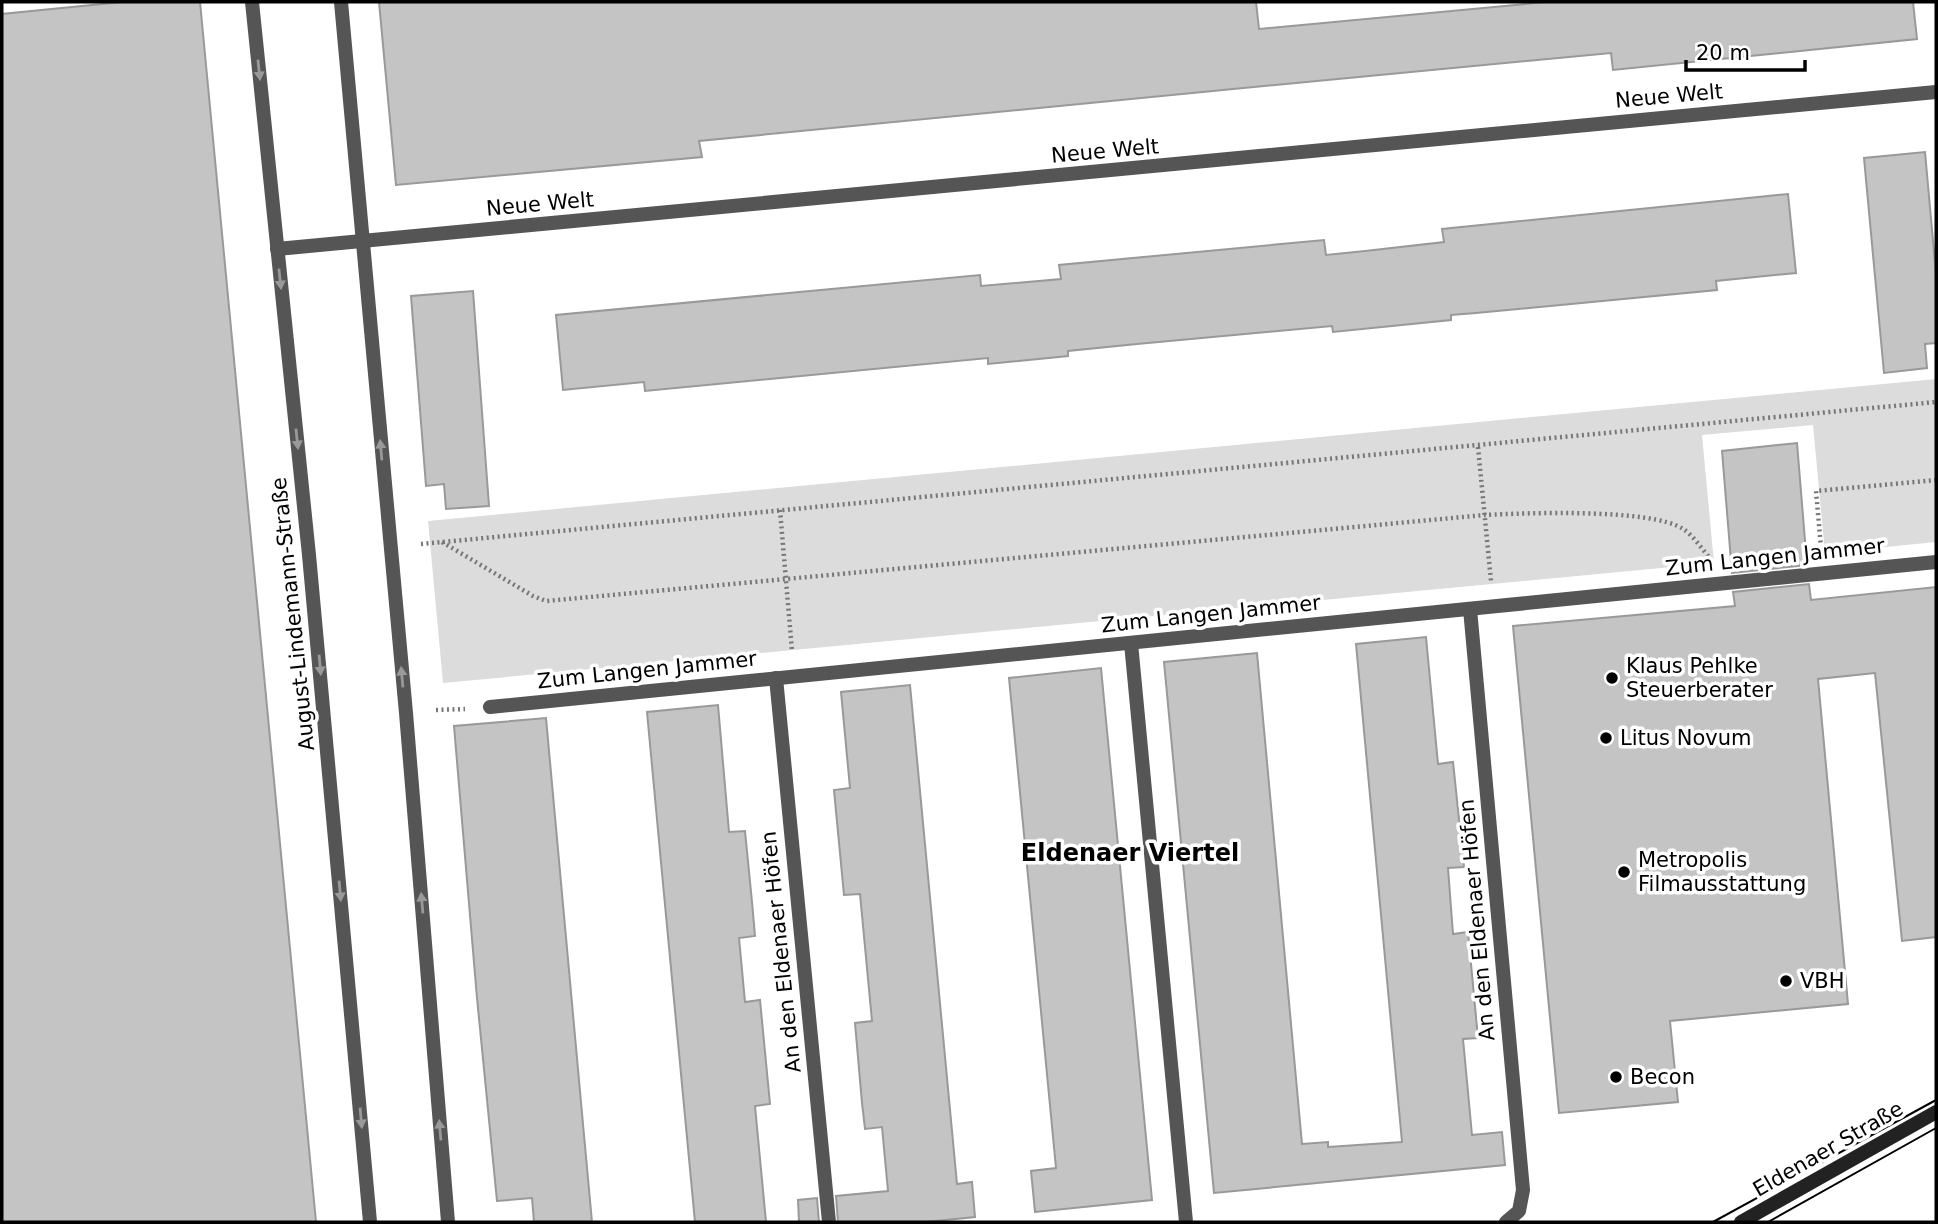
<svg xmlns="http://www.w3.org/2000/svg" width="1938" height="1224" font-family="'DejaVu Sans',sans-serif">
	<rect width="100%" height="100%" fill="#fff"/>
	<!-- green -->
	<path fill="#dcdcdc" d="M 1936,379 L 1936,542 L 1825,553 L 1813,425 L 1702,435 L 1714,563 L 443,683 L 428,521 Z"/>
	<!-- building -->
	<g fill="#c4c4c4" stroke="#999" stroke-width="2">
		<path d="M 122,2 L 200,2 L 316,1222 L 2,1222 L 2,14 Z"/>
		<path d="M 379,2 L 1256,2 L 1259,29 L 1546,2 L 1913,2 L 1917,39 L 1613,70 L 1611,53 L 1264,86 L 699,141 L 702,157 L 396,185 Z"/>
		<path d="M 1925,152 L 1936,274 L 1936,343 L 1925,344 L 1927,368 L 1884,373 L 1864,158 Z"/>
		<path d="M 1788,194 L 1796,273 L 1716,281 L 1717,290 L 1476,313 L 1451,315 L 1451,320 L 1333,332 L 1332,326 L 1137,344 L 1068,351 L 1068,356 L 988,364 L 988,358 L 645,391 L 644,382 L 563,390 L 556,315 L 980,275 L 981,286 L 1061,279 L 1059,265 L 1324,240 L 1326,255 L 1365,251 L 1444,242 L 1442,229 Z"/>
		<path d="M 473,291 L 489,506 L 446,509 L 444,484 L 426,486 L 411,296 Z"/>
		<path d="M 1797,443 L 1807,565 L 1732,573 L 1722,451 Z"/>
		<path d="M 1809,584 L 1811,600 L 1936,587 L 1936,937 L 1902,941 L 1875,673 L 1818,679 L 1848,1004 L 1670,1021 L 1678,1102 L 1559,1113 L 1513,626 L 1735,606 L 1733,592 Z"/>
		<path d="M 1426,637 L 1438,764 L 1453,762 L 1464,867 L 1448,868 L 1453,934 L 1468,932 L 1478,1038 L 1463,1039 L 1472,1135 L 1502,1132 L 1505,1165 L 1214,1193 L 1164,662 L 1257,653 L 1302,1144 L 1328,1142 L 1328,1147 L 1402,1142 L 1356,644 Z"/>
		<path d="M 1101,668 L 1152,1200 L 1035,1212 L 1031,1171 L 1056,1168 L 1009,678 Z"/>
		<path d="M 910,685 L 957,1184 L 972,1182 L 975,1217 L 925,1222 L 838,1222 L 836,1196 L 888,1191 L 882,1127 L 865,1129 L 862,1103 L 855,1023 L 872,1021 L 860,894 L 844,895 L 834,790 L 850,788 L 841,692 Z"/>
		<path d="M 718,705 L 729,832 L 745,831 L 752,902 L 755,936 L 739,938 L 745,1002 L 760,1000 L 770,1104 L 755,1106 L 766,1222 L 695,1222 L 662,873 L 647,712 Z"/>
		<path d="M 546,718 L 584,1135 L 592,1222 L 534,1222 L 532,1198 L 497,1201 L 477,998 L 454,726 Z"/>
		<path d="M 817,1198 L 819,1222 L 799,1222 L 798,1200 Z"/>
	</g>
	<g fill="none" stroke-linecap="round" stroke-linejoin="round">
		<!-- path -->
		<g stroke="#777" stroke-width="4.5" stroke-dasharray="2 3.5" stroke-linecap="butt">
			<path d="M 1478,447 L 1491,581"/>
			<path d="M 780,510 L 792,651"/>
			<path d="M 442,542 L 533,596 L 546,601 L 1485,515 C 1525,513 1652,508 1683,529 C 1693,535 1701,548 1709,557"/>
			<path d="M 421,544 L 1936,402"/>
			<path d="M 1821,548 L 1816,491 L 1936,480"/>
			<path d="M 436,710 L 465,709"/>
		</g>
		<!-- street -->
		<g stroke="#555" stroke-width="14">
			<path d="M 252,2 L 309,555 L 370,1222"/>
			<path d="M 341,2 L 406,713 L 448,1222"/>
			<path d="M 277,249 L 1936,92"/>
			<path d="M 1470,609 L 1523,1190 L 1519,1211 L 1506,1222"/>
			<path d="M 1131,643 L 1186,1222"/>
			<path d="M 776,678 L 829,1222"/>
			<path d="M 490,707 L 1936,562"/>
		</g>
		<!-- secondary -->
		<path stroke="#222" stroke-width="14" d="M 1741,1222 L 1936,1112"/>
		<!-- tram -->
		<g stroke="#000" stroke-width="2">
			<path d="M 1713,1222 L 1936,1100"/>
			<path d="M 1768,1222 L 1936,1128"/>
		</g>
	</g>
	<!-- one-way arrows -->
	<defs><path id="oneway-solid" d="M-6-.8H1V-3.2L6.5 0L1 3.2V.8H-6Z" transform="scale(1.75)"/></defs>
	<g fill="#999">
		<use href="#oneway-solid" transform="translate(259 70) rotate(84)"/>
		<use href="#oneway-solid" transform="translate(280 279) rotate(84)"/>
		<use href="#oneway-solid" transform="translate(297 439) rotate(84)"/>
		<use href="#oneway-solid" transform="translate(381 450) rotate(-95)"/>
		<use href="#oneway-solid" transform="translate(320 665) rotate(85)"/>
		<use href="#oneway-solid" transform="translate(402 677) rotate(-95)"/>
		<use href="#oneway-solid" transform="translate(340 891) rotate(85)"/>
		<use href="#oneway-solid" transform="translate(422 903) rotate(-95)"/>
		<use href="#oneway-solid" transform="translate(361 1118) rotate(85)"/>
		<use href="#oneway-solid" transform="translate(440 1130) rotate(-95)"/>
	</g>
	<!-- markers -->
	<g fill="#000" stroke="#fff" stroke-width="2.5">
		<circle cx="1612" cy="678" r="7"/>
		<circle cx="1606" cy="738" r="7"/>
		<circle cx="1624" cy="872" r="7"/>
		<circle cx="1786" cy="981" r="7"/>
		<circle cx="1616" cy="1077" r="7"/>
	</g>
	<g text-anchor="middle" stroke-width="7" stroke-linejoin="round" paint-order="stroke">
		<!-- street labels -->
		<g font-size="21" fill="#000" stroke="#fff">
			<text transform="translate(1669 96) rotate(-5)" y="7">Neue Welt</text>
			<text transform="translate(1105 151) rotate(-5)" y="7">Neue Welt</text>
			<text transform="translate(540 204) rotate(-5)" y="7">Neue Welt</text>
			<text transform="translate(1775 557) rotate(-6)" y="7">Zum Langen Jammer</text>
			<text transform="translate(293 614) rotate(-96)" y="7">August-Lindemann-Straße</text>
			<text transform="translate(1211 614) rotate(-6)" y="7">Zum Langen Jammer</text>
			<text transform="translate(647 670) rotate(-6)" y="7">Zum Langen Jammer</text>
			<text transform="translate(1477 920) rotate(-95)" y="7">An den Eldenaer Höfen</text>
			<text transform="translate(781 952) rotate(-96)" y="7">An den Eldenaer Höfen</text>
			<text transform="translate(1828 1149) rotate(-30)" y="7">Eldenaer Straße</text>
		</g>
		<!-- poi labels -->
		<g font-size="21" fill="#000" stroke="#fff" text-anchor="start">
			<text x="1626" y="673">Klaus Pehlke<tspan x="1626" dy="24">Steuerberater</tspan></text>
			<text x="1620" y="745">Litus Novum</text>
			<text x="1638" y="867">Metropolis<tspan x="1638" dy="24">Filmausstattung</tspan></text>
			<text x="1800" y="988">VBH</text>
			<text x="1630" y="1084">Becon</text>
		</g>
		<!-- quarter labels -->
		<g font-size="24" font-weight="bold" fill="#000" stroke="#fff">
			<text x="1130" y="861">Eldenaer Viertel</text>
		</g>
	</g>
	<!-- border -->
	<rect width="1938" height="1224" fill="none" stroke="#000000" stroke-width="7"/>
	<!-- scale -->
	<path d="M1686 60v10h119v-10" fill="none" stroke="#000000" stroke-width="3.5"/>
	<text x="1696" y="60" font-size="21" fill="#000000" stroke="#ffffff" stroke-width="5" paint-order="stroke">20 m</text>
</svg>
